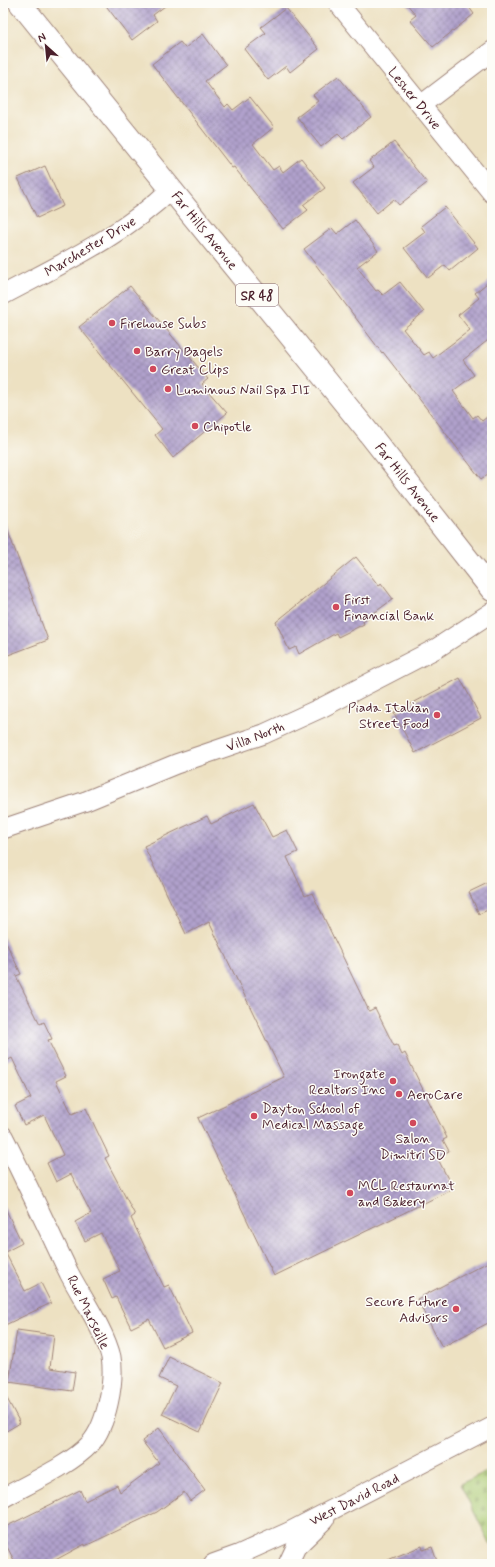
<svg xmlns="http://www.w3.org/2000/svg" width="495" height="1567" font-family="Mynerve,sans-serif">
	<defs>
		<pattern id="cemetery-stones" width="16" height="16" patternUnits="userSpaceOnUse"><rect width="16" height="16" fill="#aac971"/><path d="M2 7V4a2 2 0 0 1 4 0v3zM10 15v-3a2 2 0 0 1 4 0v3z" fill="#94ac62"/></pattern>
		<pattern id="building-cross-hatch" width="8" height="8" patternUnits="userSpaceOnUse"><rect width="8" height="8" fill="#b0a1cc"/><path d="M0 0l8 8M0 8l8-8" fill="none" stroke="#9183a6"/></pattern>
	</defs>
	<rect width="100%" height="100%" fill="#fdfcf7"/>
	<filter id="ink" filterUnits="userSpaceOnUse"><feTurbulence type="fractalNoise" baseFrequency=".025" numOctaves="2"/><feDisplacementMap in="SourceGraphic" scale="8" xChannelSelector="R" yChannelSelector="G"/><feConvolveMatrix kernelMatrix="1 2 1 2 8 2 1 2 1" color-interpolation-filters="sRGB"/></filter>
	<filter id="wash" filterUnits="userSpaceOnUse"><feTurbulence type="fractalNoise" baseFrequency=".012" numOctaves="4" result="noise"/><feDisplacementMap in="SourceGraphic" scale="16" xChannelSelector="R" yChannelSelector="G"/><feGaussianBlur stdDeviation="0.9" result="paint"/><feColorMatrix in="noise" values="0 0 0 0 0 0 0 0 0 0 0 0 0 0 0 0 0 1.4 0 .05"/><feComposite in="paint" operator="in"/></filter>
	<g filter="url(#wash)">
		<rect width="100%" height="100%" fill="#ede1c2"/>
		<!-- cemetery -->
		<path fill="url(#cemetery-stones)" stroke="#7a744e" d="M 492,1469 L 492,1548 L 460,1484 Z"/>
		<g id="blocks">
			<!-- building -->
			<g fill="url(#building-cross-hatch)">
				<path d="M 104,3 L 169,3 L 153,15 L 157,21 L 132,40 Z"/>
				<path d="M 406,3 L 466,3 L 474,14 L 433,47 L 410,20 L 416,15 Z"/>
				<path d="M 286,8 L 319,49 L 290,72 L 286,66 L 268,80 L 244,49 L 266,33 L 261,27 Z"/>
				<path d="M 203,34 L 226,65 L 205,81 L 225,107 L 228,104 L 233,110 L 250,97 L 274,127 L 253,144 L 273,170 L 279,166 L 283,172 L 301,158 L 325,188 L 303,205 L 308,210 L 283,229 L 234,167 L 232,168 L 152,64 L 180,42 L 185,48 Z"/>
				<path d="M 338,76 L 371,117 L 343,139 L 338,134 L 321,147 L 297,117 L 318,101 L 313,95 Z"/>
				<path d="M 394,142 L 427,183 L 399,205 L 394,199 L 377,213 L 353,183 L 374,167 L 369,161 Z"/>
				<path d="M 45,166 L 63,206 L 37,218 L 18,178 Z"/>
				<path d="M 445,207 L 478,248 L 450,271 L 445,265 L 428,278 L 404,248 L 425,232 L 421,226 Z"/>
				<path d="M 355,220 L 378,251 L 357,267 L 376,291 L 378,290 L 383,295 L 400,282 L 424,312 L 403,329 L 424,355 L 429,352 L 433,358 L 470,330 L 458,315 L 479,298 L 475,293 L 492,279 L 492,337 L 463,360 L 474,375 L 453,391 L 473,418 L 477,415 L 482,421 L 492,413 L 492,471 L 481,479 L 383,352 L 382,353 L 304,249 L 332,228 L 337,234 Z"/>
				<path d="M 130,286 L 208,379 L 202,384 L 227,413 L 173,458 L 155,435 L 162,429 L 79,327 Z"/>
				<path d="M 3,523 L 5,523 L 48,640 L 3,657 Z"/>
				<path d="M 356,557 L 379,586 L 381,583 L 393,599 L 363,621 L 364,624 L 338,637 L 336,633 L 299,654 L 296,647 L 289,650 L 276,622 Z"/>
				<path d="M 460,678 L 481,718 L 415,753 L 394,713 Z"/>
				<path d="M 254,803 L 272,837 L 287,830 L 298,852 L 287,857 L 305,896 L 312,893 L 369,1011 L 375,1008 L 394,1046 L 397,1045 L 402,1055 L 405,1053 L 447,1138 L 443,1140 L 449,1151 L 437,1157 L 453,1189 L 274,1276 L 198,1118 L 284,1077 L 209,922 L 186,934 L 144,846 L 207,816 L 211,824 Z"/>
				<path d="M 492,881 L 492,908 L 479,914 L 469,892 Z"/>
				<path d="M 3,936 L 21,974 L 16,976 L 40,1024 L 44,1022 L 52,1039 L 48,1040 L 66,1076 L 56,1081 L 72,1114 L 86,1108 L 109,1156 L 105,1158 L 135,1215 L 131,1218 L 164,1287 L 169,1285 L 192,1333 L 163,1347 L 149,1319 L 131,1328 L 116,1297 L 112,1299 L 103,1279 L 120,1271 L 101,1233 L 85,1241 L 75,1222 L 91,1213 L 71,1174 L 56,1182 L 47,1163 L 63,1155 L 44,1115 L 24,1125 L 15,1106 L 31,1098 L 12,1058 L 3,1063 Z"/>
				<path d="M 3,1204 L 22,1243 L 5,1252 L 25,1291 L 41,1283 L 51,1303 L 3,1326 Z"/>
				<path d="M 492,1260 L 492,1321 L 442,1347 L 417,1299 Z"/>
				<path d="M 17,1330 L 54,1335 L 50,1368 L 75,1372 L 72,1391 L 9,1382 Z"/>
				<path d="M 169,1357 L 223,1383 L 200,1432 L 162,1414 L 176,1386 L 159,1378 Z"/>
				<path d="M 3,1391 L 20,1423 L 3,1433 Z"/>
				<path d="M 159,1428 L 205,1490 L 190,1501 L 184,1492 L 157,1512 L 85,1546 L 85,1544 L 48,1564 L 16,1564 L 3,1539 L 3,1528 L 80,1490 L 85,1501 L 117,1485 L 120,1492 L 159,1463 L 142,1441 Z"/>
				<path d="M 422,1546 L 423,1550 L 432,1547 L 438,1564 L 378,1564 Z"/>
			</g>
		</g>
	</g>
	<g filter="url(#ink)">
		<use href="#blocks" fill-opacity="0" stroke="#9c8076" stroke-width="1"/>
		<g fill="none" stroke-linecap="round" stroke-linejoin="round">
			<defs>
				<g id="minor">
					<path d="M 338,3 L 492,193"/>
					<path d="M 421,105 L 492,51"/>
					<path d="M 3,295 C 61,264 124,235 171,189"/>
					<path d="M 3,829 L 86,801 L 176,764 L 264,734 L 323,707 L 437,648 L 492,612"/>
					<path d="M 3,1136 C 26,1181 47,1227 69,1273 C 82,1298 105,1331 111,1357 C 115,1381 107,1425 90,1444 C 72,1464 28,1484 3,1498"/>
					<path d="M 213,1564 L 238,1555 L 289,1532 L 492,1427"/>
					<path d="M 288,1564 L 296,1547 L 325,1519"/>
				</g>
				<path id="major" d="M 20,3 L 364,427 L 492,590"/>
			</defs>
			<!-- minor casing -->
			<use href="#minor" stroke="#9c8076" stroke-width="21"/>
			<!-- major casing -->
			<use href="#major" stroke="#9c8076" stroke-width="24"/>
			<!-- minor -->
			<use href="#minor" stroke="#fff" stroke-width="19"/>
			<!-- major -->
			<use href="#major" stroke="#fff" stroke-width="22"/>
		</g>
	</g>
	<!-- markers -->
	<g fill="#d1495b" stroke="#fdfcf7" stroke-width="1.5">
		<circle cx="112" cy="323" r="4"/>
		<circle cx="137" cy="351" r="4"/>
		<circle cx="153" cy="369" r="4"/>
		<circle cx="168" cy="389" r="4"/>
		<circle cx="195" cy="426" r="4"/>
		<circle cx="336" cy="607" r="4"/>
		<circle cx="437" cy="715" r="4"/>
		<circle cx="393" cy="1081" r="4"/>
		<circle cx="399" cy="1094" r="4"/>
		<circle cx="254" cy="1116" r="4"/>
		<circle cx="413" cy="1123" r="4"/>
		<circle cx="350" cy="1193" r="4"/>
		<circle cx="456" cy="1309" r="4"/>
	</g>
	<g text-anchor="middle" stroke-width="3" stroke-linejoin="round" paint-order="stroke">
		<!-- shield labels -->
		<rect fill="#fdfcf7" stroke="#806168" stroke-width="1" x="236" y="284" width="42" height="22" rx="3"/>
		<g font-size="13" font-weight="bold" fill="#4a1f2b">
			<text x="257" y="300">SR 48</text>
		</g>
		<!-- street labels -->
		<g font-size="14" fill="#4a1f2b" stroke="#fdfcf7">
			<text transform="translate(415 98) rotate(51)" y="5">Lesher Drive</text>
			<text transform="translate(205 230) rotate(51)" y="5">Far Hills Avenue</text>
			<text transform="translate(90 246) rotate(-31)" y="5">Marchester Drive</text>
			<text transform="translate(408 482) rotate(52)" y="5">Far Hills Avenue</text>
			<text transform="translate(255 736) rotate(-21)" y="5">Villa North</text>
			<text transform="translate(89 1312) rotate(64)" y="5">Rue Marseille</text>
			<text transform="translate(354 1499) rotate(-27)" y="5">West David Road</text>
		</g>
		<!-- poi labels -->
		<g font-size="14" fill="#4a1f2b" stroke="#fdfcf7" text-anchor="start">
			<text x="120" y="328">Firehouse Subs</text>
			<text x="145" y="356">Barry Bagels</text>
			<text x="161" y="374">Great Clips</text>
			<text x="176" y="394">Luminous Nail Spa III</text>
			<text x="203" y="431">Chipotle</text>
			<text x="344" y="604">First<tspan x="344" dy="16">Financial Bank</tspan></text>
			<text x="429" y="712" text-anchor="end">Piada Italian<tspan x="429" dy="16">Street Food</tspan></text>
			<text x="385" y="1078" text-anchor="end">Irongate<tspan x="385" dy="16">Realtors Inc</tspan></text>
			<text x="407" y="1099">AeroCare</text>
			<text x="262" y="1113">Dayton School of<tspan x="262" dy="16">Medical Massage</tspan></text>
			<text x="413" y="1143" text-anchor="middle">Salon<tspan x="413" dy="16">Dimitri SD</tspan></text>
			<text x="358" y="1190">MCL Restaurnat<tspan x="358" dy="16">and Bakery</tspan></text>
			<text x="448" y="1306" text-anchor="end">Secure Future<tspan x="448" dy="16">Advisors</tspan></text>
		</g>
	</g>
	<!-- margin -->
	<rect width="495" height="1567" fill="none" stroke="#fdfcf7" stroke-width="16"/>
	<!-- north arrow -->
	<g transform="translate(46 46) rotate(333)" stroke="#fdfcf7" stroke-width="3" paint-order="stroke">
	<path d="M0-3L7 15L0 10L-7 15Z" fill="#4a1f2b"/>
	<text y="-6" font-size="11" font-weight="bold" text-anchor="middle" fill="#4a1f2b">N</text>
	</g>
</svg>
